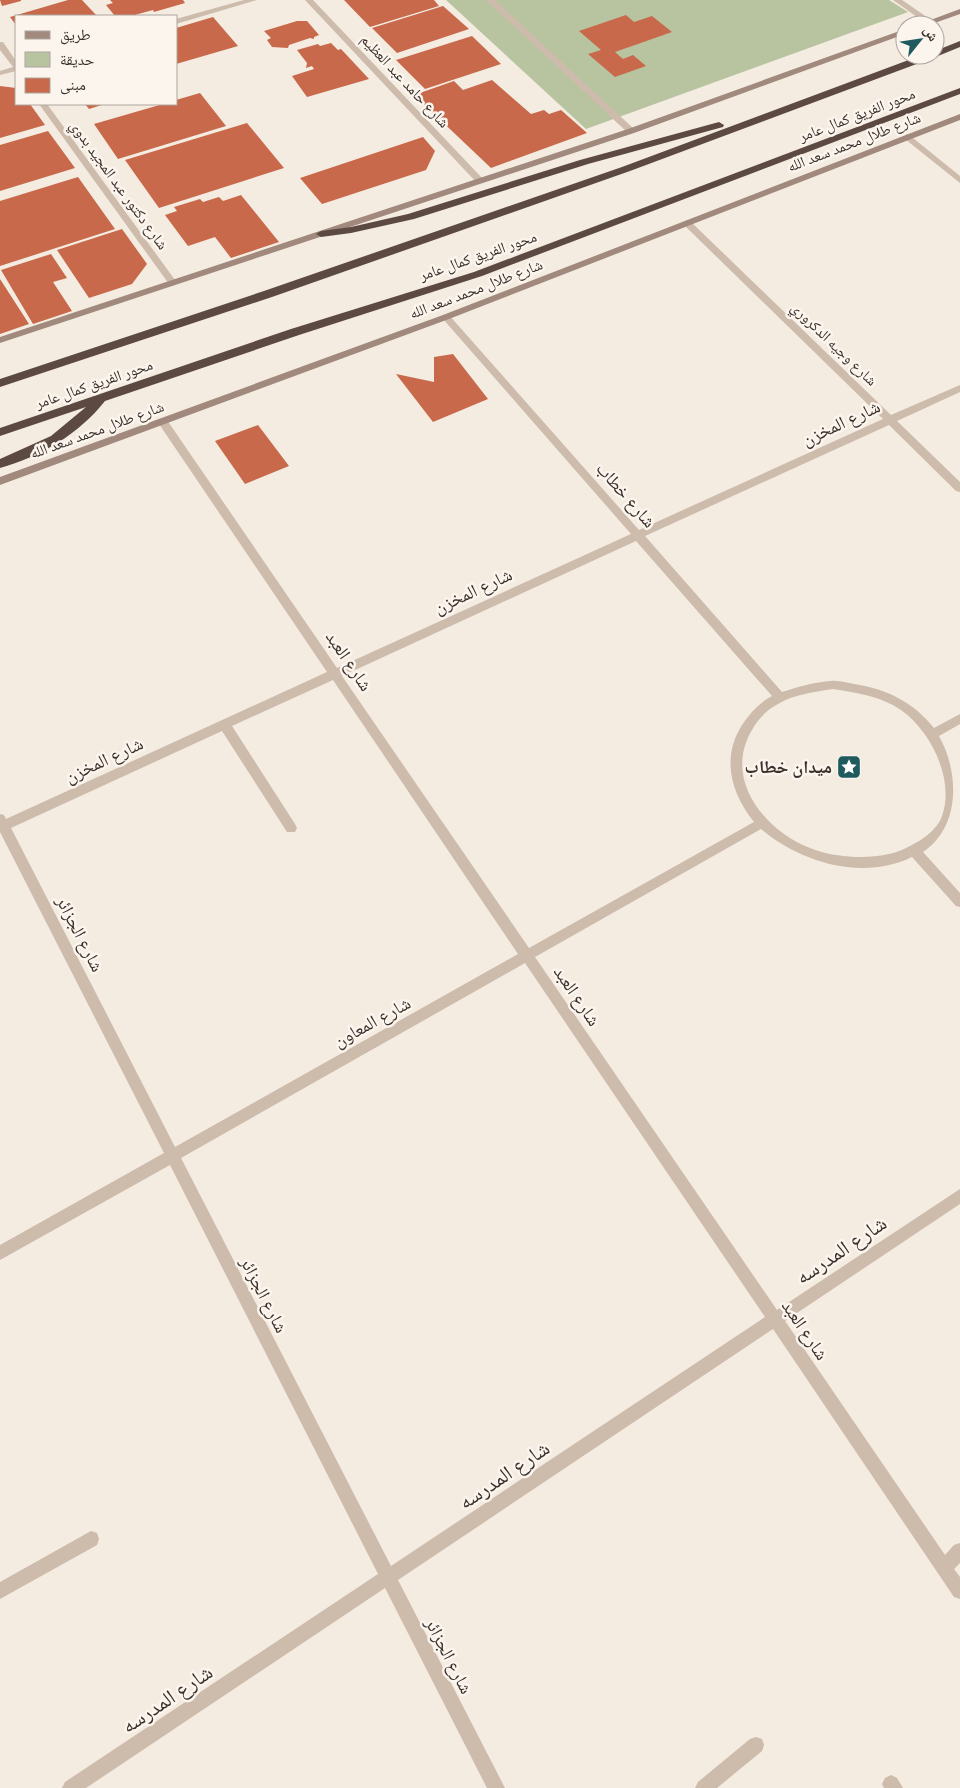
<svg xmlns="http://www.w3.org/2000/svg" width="960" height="1788" font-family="'Fira Sans Condensed','Noto Naskh Arabic',sans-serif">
	<rect width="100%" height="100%" fill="#f4ebe1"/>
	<!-- green -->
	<path fill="#b8c4a0" d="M 446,0 L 889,0 L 908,12 L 586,129 Z"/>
	<!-- building -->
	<g fill="#c8694b">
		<path d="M 0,0 L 21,0 L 21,1 L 2,6 Z"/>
		<path d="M 68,0 L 82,0 L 97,16 L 16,16 L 16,25 L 10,17 Z"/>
		<path d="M 110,0 L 183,0 L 185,3 L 154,12 L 153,10 L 131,16 L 115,16 L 106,5 L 113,3 Z"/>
		<path d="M 344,0 L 434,0 L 439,6 L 370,27 Z"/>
		<path d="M 443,6 L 469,29 L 397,53 L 372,28 Z"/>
		<path d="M 626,15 L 634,22 L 652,16 L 672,32 L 615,52 L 623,59 L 633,55 L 646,66 L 615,77 L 588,54 L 601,50 L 579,31 Z"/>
		<path d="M 213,17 L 238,46 L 176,64 L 176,28 Z"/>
		<path d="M 297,21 L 307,21 L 319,35 L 314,37 L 314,39 L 310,38 L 289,45 L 288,48 L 272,47 L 267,40 L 271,38 L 264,31 Z"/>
		<path d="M 472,36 L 501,64 L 425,89 L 396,60 Z"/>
		<path d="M 331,43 L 338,50 L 341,49 L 369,79 L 307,97 L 292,76 L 314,69 L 312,66 L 306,68 L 307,63 L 297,50 L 318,44 L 320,46 Z"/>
		<path d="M 492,80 L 531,114 L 544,110 L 549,114 L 561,110 L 587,133 L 491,168 L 414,95 L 454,81 L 463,90 Z"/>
		<path d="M 0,86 L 16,88 L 16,104 L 30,104 L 45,125 L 0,138 Z"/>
		<path d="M 200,93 L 226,126 L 118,159 L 94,124 L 163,104 L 176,104 L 176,100 Z"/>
		<path d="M 85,104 L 105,104 L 89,109 Z"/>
		<path d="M 247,123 L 284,168 L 159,208 L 125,160 Z"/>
		<path d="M 48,131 L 75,168 L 0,191 L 0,145 Z"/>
		<path d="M 423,137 L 435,151 L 426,170 L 322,204 L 300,178 Z"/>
		<path d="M 78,177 L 115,229 L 0,266 L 0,201 Z"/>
		<path d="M 241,195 L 279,242 L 231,258 L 215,237 L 188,246 L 165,215 L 177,211 L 174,207 L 200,199 L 203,202 L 219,197 L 223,201 Z"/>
		<path d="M 122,229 L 147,264 L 132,284 L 89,298 L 57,250 Z"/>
		<path d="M 51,254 L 67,278 L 53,282 L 72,311 L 33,324 L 1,270 Z"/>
		<path d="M 0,279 L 29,324 L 0,334 Z"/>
		<path d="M 453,354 L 488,399 L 433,422 L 396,374 L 434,382 L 434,357 Z"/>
		<path d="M 258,425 L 289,466 L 245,484 L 215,441 Z"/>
	</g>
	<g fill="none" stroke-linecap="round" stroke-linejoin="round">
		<!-- service -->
		<path fill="#cdbbac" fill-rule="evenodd" d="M 486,0 L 495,0 L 634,129 L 634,133 L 628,133 Z"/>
		<!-- minor -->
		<g fill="#cdbbac" fill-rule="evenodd">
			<path d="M 244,0 L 257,0 L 176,24 L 176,19 Z"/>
			<path d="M 305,0 L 313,0 L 483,179 L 483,183 L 477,183 Z"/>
			<path d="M 893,0 L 902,0 L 934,22 L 927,24 Z"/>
			<path d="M 0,42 L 3,42 L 16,61 L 16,71 L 0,75 L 0,71 L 13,67 L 0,50 Z"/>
			<path d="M 39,104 L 47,104 L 175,280 L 175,284 L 169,284 Z"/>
			<path d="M 908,134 L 960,176 L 960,183 L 905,139 L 905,135 Z"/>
			<path d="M 687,220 L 690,221 L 891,415 L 960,385 L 960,392 L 897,421 L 960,482 L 960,492 L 956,491 L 889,425 L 645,536 L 782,692 C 798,687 815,682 831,681 C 839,680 847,683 854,684 C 887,689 913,702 934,728 L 960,714 L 960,724 L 939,736 C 960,774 960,827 923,852 L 960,893 L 960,907 L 956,906 L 912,857 C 863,881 801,863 761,829 L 535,957 L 777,1310 L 960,1189 L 960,1204 L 785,1321 L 945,1555 L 954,1545 L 960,1543 L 960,1563 L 954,1569 L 960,1577 L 960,1599 L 954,1597 L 773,1329 L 398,1580 L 505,1788 L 487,1788 L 385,1588 L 86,1788 L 62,1788 L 65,1782 L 378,1574 L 170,1165 L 0,1260 L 0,1245 L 164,1153 L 0,832 L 0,814 L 4,815 L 6,819 L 327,672 L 159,424 L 159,420 L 167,420 L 337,668 L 631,534 L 443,319 L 443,315 L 449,315 L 639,530 L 883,419 L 684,225 L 682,223 ZM 636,541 L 772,696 C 759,703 750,713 742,725 C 721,758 731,793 754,822 L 529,948 L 342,676 ZM 333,680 L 518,954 L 175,1147 L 11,828 L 222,731 L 287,832 L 295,832 L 297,828 L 295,824 L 232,726 ZM 833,689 C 857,693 881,696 901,710 C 931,731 955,780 942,816 C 937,831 919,842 906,848 C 891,856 872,857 855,857 C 840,856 824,854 810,848 C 768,832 728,786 747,740 C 753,725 764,711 778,704 C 795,694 814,692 833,689 ZM 525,963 L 765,1317 L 391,1566 L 181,1158 Z"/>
			<path d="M 91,1531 L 97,1533 L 99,1539 L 97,1545 L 0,1599 L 0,1582 Z"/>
			<path d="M 756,1737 L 762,1739 L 764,1745 L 762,1751 L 717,1788 L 695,1788 L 698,1782 L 750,1739 Z"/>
			<path d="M 891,1775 L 897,1778 L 903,1788 L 884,1788 L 882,1784 L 885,1778 Z"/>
		</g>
		<!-- secondary -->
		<g fill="#a18a7d" fill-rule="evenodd">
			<path d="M 960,9 L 960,14 L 929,25 L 917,25 Z"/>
			<path d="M 905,29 L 905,34 L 634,133 L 0,343 L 0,337 L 628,129 Z"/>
			<path d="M 960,114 L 960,120 L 449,319 L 0,485 L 0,477 L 443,315 Z"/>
		</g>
		<!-- motorway -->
		<g fill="#5c4a42" fill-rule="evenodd">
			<path d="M 960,41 L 960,47 L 938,56 L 630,171 L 272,297 L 0,387 L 0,379 L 264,291 L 622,167 L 922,55 L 935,55 L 935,51 Z"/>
			<path d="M 960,88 L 960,94 L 482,276 L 299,335 L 105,401 C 79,434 40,457 0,468 L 0,459 L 51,436 L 86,407 L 0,436 L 0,428 L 291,329 L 474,272 Z"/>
			<path d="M 719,122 L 724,125 L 723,127 L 588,164 L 414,219 L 351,233 L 321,237 L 316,234 L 321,231 L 351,227 L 408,214 L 580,160 Z"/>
		</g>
	</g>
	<!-- icons -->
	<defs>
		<symbol id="sight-square" viewBox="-11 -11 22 22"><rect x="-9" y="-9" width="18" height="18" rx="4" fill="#1f5a5e" stroke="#fbf5ee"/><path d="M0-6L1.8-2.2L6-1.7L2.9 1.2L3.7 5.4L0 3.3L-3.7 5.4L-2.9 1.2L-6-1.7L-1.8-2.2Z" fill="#fff"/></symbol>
	</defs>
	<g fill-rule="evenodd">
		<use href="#sight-square" x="835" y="753" width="28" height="28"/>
	</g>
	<g text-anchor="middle" stroke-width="5" stroke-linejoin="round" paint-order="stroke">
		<!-- far-street labels -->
		<g font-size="15" fill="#3b302b" stroke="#fbf5ee">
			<text transform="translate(405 81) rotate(47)" y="5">شارع حامد عبد العظيم</text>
			<text transform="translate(857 115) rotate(-21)" y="5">محور الفريق كمال عامر</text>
			<text transform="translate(854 142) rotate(-21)" y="5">شارع طلال محمد سعد الله</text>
			<text transform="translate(119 185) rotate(54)" y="5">شارع دكتور عبد المجيد بدوي</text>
			<text transform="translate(478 256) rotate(-19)" y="5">محور الفريق كمال عامر</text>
			<text transform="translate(476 289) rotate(-21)" y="5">شارع طلال محمد سعد الله</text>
			<text transform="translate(834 344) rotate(44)" y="5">شارع وجيه الدكروري</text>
			<text transform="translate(94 384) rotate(-19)" y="5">محور الفريق كمال عامر</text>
			<text transform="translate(97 430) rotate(-20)" y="5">شارع طلال محمد سعد الله</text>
		</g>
		<!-- street labels -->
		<g font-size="18" fill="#3b302b" stroke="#fbf5ee">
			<text transform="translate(841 423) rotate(-25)" y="6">شارع المخزن</text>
			<text transform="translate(626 495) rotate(49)" y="6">شارع خطاب</text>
			<text transform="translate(473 591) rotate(-25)" y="6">شارع المخزن</text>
			<text transform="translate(349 661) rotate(56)" y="6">شارع العبد</text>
			<text transform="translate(104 760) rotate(-25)" y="6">شارع المخزن</text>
			<text transform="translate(80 934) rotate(63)" y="6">شارع الجزائر</text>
			<text transform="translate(577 996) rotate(56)" y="6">شارع العبد</text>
			<text transform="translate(372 1022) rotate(-29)" y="6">شارع المعاون</text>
			<text transform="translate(264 1295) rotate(63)" y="6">شارع الجزائر</text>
			<text transform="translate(805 1330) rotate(56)" y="6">شارع العبد</text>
			<text transform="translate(449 1656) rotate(63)" y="6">شارع الجزائر</text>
		</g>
		<!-- poi labels -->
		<g font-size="18" font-weight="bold" fill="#3b302b" stroke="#fbf5ee" text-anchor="end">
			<text x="832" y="773">ميدان خطاب</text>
		</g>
		<!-- near-street labels -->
		<g font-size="21" fill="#3b302b" stroke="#fbf5ee">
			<text transform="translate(841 1250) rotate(-34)" y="7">شارع المدرسه</text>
			<text transform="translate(504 1475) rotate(-34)" y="7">شارع المدرسه</text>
			<text transform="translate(167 1699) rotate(-34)" y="7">شارع المدرسه</text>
		</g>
	</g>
	<!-- legend -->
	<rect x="15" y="15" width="162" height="90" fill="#fbf5ee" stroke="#aea6a0"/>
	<rect x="25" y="31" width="25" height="8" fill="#a18a7d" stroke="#aea6a0"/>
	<text x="60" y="40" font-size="15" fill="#3b302b">طريق</text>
	<rect x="25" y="52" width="25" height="15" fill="#b8c4a0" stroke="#aea6a0"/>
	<text x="60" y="65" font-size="15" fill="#3b302b">حديقة</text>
	<rect x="25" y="78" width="25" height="15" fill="#c8694b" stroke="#aea6a0"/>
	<text x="60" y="90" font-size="15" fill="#3b302b">مبنى</text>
	<!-- north arrow -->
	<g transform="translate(920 40) rotate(60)"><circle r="24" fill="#fbf5ee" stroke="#aea6a0"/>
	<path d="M0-4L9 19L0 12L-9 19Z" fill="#1f5a5e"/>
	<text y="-8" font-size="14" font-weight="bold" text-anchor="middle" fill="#3b302b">ش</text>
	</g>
</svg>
